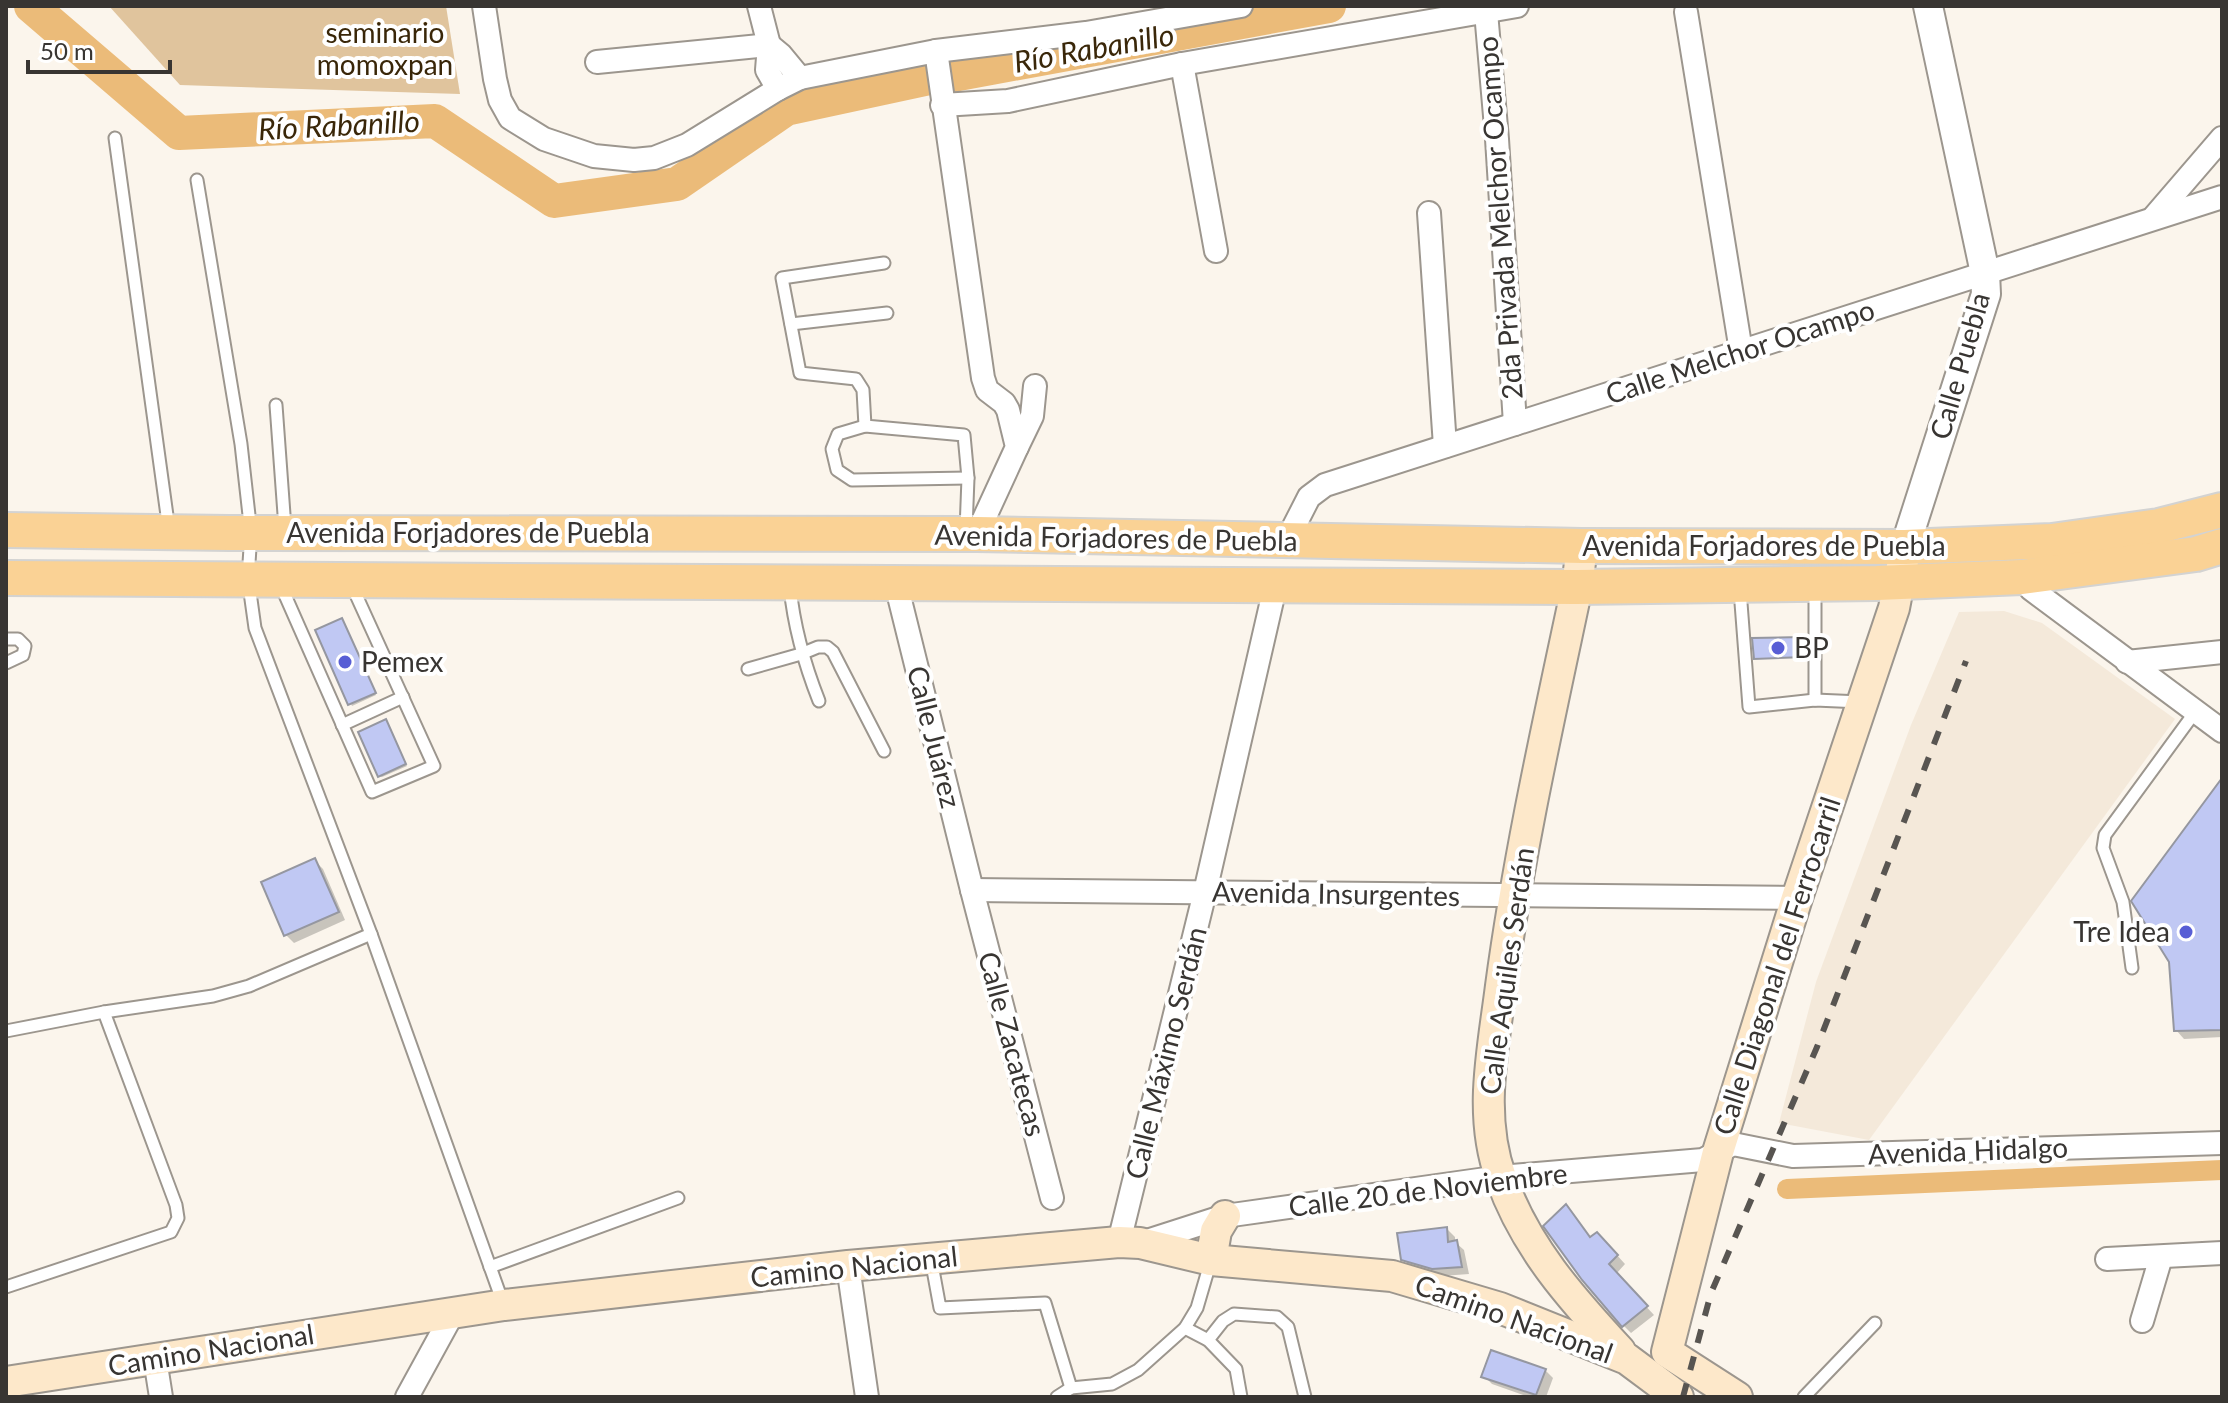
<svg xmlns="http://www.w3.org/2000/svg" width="2228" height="1403" font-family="Lato,sans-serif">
	<rect width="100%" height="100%" fill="#fbf5ec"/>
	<!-- built -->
	<path fill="#f4e9da" d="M 2004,611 L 2042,623 L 2175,719 L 1869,1140 L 1779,1123 L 1816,982 L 1911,725 L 1959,612 Z"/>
	<!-- green -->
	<path fill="#e0c49d" d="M 109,6 L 446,6 L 460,94 L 180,85 Z"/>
	<!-- shadow -->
	<g fill="#0003">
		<path d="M 344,622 L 376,695 L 352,706 L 318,631 Z"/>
		<path d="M 1803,639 L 1805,658 L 1756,658 Z"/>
		<path d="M 387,724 L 407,766 L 382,777 L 380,776 Z"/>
		<path d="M 2222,782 L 2222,1037 L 2184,1039 L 2176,1030 Z"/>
		<path d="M 315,861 L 323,869 L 345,920 L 294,943 L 286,935 Z"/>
		<path d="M 1566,1207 L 1591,1239 L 1605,1242 L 1625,1264 L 1616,1274 L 1654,1315 L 1631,1333 L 1623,1325 Z"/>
		<path d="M 1447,1229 L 1455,1237 L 1455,1242 L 1464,1250 L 1469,1274 L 1442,1276 L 1411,1267 L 1403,1259 Z"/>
		<path d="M 1545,1370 L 1553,1378 L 1546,1397 L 1529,1397 L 1492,1384 L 1484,1376 Z"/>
	</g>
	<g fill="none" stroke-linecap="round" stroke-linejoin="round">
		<!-- canal -->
		<path stroke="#ebbb79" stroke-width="20" d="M 1787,1189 L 2222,1170"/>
		<!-- river -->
		<g stroke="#ebbb79" stroke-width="34">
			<path d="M 31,6 L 179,133 L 435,121 L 554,201 L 677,184 L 786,109 L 930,78"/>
			<path d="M 953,75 L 1329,6"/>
		</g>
	</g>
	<!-- building -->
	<g fill="#c0c8f3" stroke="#9597a0" stroke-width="2">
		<path d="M 342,618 L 376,693 L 348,705 L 315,630 Z"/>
		<path d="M 1804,637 L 1804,657 L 1754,659 L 1752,638 Z"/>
		<path d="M 386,719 L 406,764 L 378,777 L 358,732 Z"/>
		<path d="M 2222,778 L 2222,1030 L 2174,1031 L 2169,962 L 2131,901 Z"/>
		<path d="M 315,858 L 339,912 L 284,936 L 261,882 Z"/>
		<path d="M 1566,1204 L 1590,1237 L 1597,1232 L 1618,1255 L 1609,1264 L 1648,1306 L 1622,1327 L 1582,1280 L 1543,1226 Z"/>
		<path d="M 1447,1227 L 1448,1242 L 1457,1240 L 1462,1267 L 1432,1269 L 1401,1260 L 1397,1233 Z"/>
		<path d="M 1491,1350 L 1546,1369 L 1536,1395 L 1481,1377 Z"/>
	</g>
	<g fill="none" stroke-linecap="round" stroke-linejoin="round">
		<defs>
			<g id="service">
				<path d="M 115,138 L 169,530"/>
				<path d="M 197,180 L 241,444 L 251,533 L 248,578 L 255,628 L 371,934 L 503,1303"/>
				<path d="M 884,263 L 782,278 L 800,373 L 856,379 L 863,390 L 865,426 L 964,435 L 968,478 L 966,530"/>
				<path d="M 791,324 L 887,313"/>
				<path d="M 276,405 L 285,528"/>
				<path d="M 865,426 L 838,434 L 832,449 L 837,470 L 852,480 L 968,478"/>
				<path d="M 281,586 L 372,792 L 434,766 L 352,586"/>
				<path d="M 790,587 C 794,628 804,663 819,701"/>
				<path d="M 1740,590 L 1749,707 L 1815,700 L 1861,702"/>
				<path d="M 6,639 L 18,639 L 25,646 L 23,655 L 6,663"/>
				<path d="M 748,669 L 801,654 L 818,647 L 827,647 L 833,652 L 884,751"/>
				<path d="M 1815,700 L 1815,589"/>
				<path d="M 342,725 L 403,697"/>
				<path d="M 2132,968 L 2123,902 L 2103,848 L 2105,835 L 2195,712"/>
				<path d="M 6,1031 L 104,1012 L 213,996 L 249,986 L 371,934"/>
				<path d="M 931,1259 L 940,1308 L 1045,1303 L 1071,1388 L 1112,1384 L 1138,1370 L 1185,1328 L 1197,1308 L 1211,1260"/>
				<path d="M 490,1267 L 678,1198"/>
				<path d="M 6,1287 L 171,1232 L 178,1218 L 176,1205 L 104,1012"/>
				<path d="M 1185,1328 L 1208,1340 L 1236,1369 L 1241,1397"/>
				<path d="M 1208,1340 L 1223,1321 L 1234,1314 L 1277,1317 L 1288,1327 L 1305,1397"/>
				<path d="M 1057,1397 L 1071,1388"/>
				<path d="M 1804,1397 L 1875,1323"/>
			</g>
			<g id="minor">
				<path d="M 484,6 L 495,79 L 500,100 L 510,118 L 544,139 L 594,156 L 634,160 L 654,158 L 687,145 L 778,89 L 800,78 L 936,51 L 1086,33 L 1241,6"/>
				<path d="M 759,6 L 769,45 L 767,70 L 778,89"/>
				<path d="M 1486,12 L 1497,139 L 1515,424"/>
				<path d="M 1686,12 L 1741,351"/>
				<path d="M 936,51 L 983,378 L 987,390 L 1004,403 L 1008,410 L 1017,447 L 977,534"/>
				<path d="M 597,62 L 769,45 L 781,55 L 800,78"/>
				<path d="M 1182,64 L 1216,251"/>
				<path d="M 942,105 L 1008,101 L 1182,64 L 1517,6"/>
				<path d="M 1429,213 L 1445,446"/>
				<path d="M 2154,217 L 2222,138"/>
				<path d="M 1017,447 L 1032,416 L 1035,386"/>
				<path d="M 1286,542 L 1309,497 L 1325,485 L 2222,197"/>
				<path d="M 2022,577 L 2031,589 L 2222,731"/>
				<path d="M 896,584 L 972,890 L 1052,1198"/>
				<path d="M 2127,662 L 2222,652"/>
				<path d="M 972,890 L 1797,898"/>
				<path d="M 1119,1242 L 1205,892 L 1276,583"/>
				<path d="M 1141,1243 L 1225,1216 L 1500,1177 L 1703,1160 L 1733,1144 L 1793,1156 L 2222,1143"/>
				<path d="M 2107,1259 L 2222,1253"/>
				<path d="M 848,1266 L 867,1397"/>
				<path d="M 2142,1321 L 2161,1257"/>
				<path d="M 155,1359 L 161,1397"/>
				<path d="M 407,1397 L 453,1313"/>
			</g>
			<path id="tertiary" d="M 1905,547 L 1986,294 L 1985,273 L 1928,6"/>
			<g id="secondary">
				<path d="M 1582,546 L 1577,587 C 1549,719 1519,852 1501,986 C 1493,1050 1478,1115 1501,1178 C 1525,1247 1572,1299 1620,1351"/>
				<path d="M 1211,1260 L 1216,1231 L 1225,1216"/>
				<path d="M 6,1382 L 504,1305 L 848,1266 L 1119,1242 L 1140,1243 L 1211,1260 L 1392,1276 L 1500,1308 L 1627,1359 L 1678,1397"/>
				<path d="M 1737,1397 L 1667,1352 L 1718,1152 L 1797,898 L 1894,608 L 1903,561"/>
			</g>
			<g id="primary">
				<path d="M 6,530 L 229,533 L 977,534 L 1582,546 L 1905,547 L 2052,541 L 2159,526 L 2222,510"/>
				<path d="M 6,578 L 1577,587 L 1877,583 L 2022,577 L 2196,554 L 2222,546"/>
			</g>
		</defs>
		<!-- service casing -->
		<use href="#service" stroke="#9c968e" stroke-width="15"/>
		<!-- minor casing -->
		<use href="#minor" stroke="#9c968e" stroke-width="26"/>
		<!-- tertiary casing -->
		<use href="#tertiary" stroke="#9c968e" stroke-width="32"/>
		<!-- secondary casing -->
		<use href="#secondary" stroke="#9c968e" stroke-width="34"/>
		<!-- primary casing -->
		<use href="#primary" stroke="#d3d3d2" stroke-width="38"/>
		<!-- service -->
		<use href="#service" stroke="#fff" stroke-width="11"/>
		<!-- minor -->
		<use href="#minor" stroke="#fff" stroke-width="22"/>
		<!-- tertiary -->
		<use href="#tertiary" stroke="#fff" stroke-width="28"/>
		<!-- secondary -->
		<use href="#secondary" stroke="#fde8ca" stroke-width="30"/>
		<!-- primary -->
		<use href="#primary" stroke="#fad295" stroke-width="34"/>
		<!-- rail -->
		<path stroke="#585551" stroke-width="6" stroke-dasharray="14 14" stroke-linecap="butt" d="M 1683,1397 L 1711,1293 L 1817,1047 L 1966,661"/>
	</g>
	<!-- markers -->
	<g fill="#585ed5" stroke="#fff" stroke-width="3">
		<circle cx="1778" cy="648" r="8"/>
		<circle cx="345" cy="662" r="8"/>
		<circle cx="2186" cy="932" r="8"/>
	</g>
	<g text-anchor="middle" stroke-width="8" stroke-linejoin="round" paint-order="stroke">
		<!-- park labels -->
		<g font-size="28" fill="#392608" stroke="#fff">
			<text x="385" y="43">seminario<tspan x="385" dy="32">momoxpan</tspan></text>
		</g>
		<!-- street labels -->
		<g font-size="28" fill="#383532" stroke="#fff">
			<text transform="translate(1500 218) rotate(-94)" y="10">2da Privada Melchor Ocampo</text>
			<text transform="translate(1740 352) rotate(-18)" y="10">Calle Melchor Ocampo</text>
			<text transform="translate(1960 366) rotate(-74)" y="10">Calle Puebla</text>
			<text x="468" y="543">Avenida Forjadores de Puebla</text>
			<text transform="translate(1116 538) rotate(1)" y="10">Avenida Forjadores de Puebla</text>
			<text x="1764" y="556">Avenida Forjadores de Puebla</text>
			<text transform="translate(934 737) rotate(76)" y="10">Calle Juárez</text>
			<text transform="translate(1336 894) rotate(1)" y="10">Avenida Insurgentes</text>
			<text transform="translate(1777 966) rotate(-72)" y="10">Calle Diagonal del Ferrocarril</text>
			<text transform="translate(1507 971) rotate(-82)" y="10">Calle Aquiles Serdán</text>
			<text transform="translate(1012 1044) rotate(75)" y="10">Calle Zacatecas</text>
			<text transform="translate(1166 1053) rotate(-76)" y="10">Calle Máximo Serdán</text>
			<text transform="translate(1968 1151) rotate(-2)" y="10">Avenida Hidalgo</text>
			<text transform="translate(1428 1190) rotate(-7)" y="10">Calle 20 de Noviembre</text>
			<text transform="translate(854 1267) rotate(-6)" y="10">Camino Nacional</text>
			<text transform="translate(1514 1319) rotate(20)" y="10">Camino Nacional</text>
			<text transform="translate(211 1350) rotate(-9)" y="10">Camino Nacional</text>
		</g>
		<!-- poi labels -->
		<g font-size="28" fill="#383532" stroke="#fff" text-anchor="start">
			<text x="1794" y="658">BP</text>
			<text x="361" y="672">Pemex</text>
			<text x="2170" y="942" text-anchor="end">Tre Idea</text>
		</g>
		<!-- water labels -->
		<g font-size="30" font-style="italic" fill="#3a2709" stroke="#fff">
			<text transform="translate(1094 49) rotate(-10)" y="10">Río Rabanillo</text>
			<text transform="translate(339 126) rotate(-3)" y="10">Río Rabanillo</text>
		</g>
	</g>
	<!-- border -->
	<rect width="2228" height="1403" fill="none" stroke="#383532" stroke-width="16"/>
	<!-- scale -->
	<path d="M28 60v12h142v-12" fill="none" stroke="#383532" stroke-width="4"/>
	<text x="40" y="60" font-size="24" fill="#383532" stroke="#ffffff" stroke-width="6" paint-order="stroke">50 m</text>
</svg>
